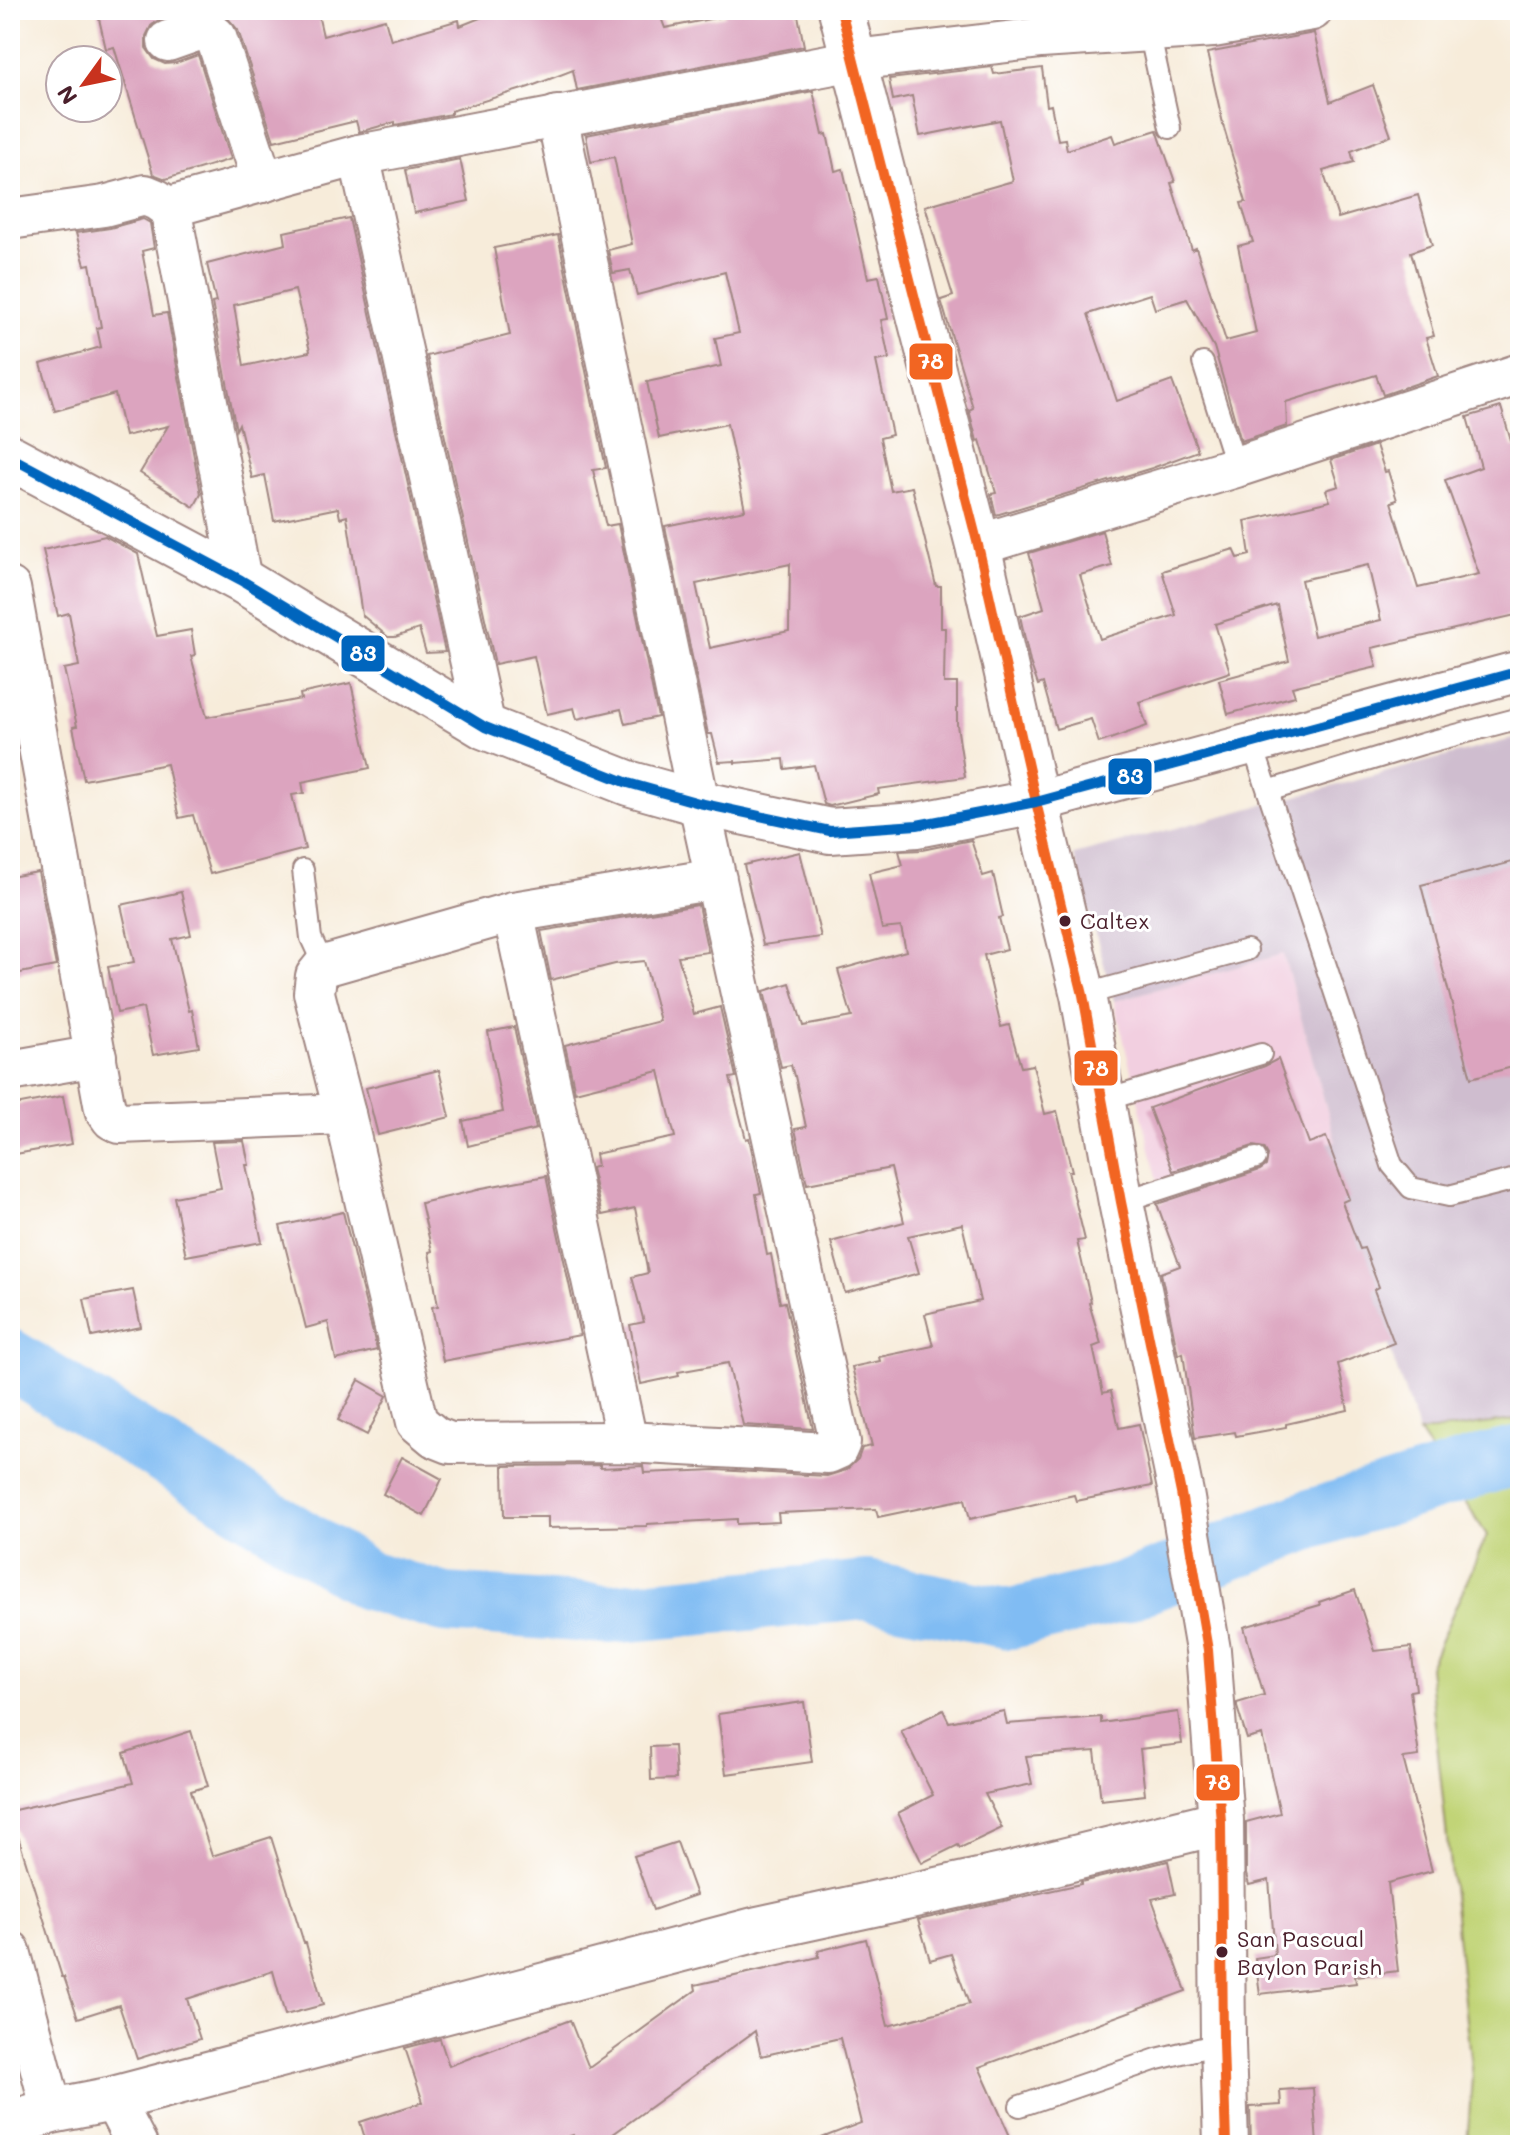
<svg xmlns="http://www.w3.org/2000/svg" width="1530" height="2155" font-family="Mali,sans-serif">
	<rect width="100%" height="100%" fill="#fff"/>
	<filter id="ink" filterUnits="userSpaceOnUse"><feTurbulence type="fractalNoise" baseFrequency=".0125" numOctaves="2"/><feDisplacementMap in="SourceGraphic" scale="16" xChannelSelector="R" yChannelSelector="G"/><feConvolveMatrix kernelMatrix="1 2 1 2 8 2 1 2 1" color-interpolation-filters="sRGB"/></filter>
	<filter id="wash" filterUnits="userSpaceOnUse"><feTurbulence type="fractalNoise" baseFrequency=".006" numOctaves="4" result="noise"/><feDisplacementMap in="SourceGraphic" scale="32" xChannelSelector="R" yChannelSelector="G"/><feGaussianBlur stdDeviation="1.8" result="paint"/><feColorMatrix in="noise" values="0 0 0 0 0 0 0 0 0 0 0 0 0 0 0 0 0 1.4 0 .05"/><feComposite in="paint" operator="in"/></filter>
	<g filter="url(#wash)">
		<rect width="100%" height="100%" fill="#f7ecda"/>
		<!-- built -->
		<path fill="#f2cfe0" d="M 1283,954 L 1336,1142 L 1318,1144 L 1165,1210 L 1114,1001 Z"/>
		<!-- industrial -->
		<path fill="#cfbdcf" d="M 1520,737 L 1520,2145 L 1467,2145 L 1472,2077 L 1429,1667 L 1487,1535 L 1419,1433 L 1318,1143 L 1336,1142 L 1283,954 L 1114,1001 L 1074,855 Z"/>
		<!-- green -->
		<path fill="#c1d477" stroke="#867a51" stroke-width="2" d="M 1520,1419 L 1520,2145 L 1467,2145 L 1472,2077 L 1429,1667 L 1487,1535 L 1419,1433 Z"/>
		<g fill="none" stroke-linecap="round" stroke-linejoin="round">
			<!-- river -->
			<path stroke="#80bcf3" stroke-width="60" d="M 10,1359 L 367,1580 L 445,1603 L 609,1614 L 866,1590 L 1010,1619 L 1121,1593 L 1311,1519 L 1493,1462 L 1520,1456"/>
		</g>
		<g id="blocks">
			<!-- building -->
			<g fill="#dca4bf" fill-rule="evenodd">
				<path d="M 97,10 L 187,10 L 160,19 L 151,26 L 146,36 L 146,48 L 154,59 L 165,64 L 176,63 L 198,55 L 231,159 L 166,179 L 153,174 L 114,47 L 106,49 Z"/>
				<path d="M 249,10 L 317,10 L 323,36 L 385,19 L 391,40 L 459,20 L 460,26 L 500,10 L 658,10 L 665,28 L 725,16 L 724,10 L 797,10 L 804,46 L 577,90 L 573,70 L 529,87 L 451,111 L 451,114 L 395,125 L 395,122 L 359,132 L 356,121 L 274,141 L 238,30 L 226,16 Z"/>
				<path d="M 1314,33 L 1330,102 L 1373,85 L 1391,136 L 1351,151 L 1354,162 L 1323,171 L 1338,218 L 1418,195 L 1432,245 L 1411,252 L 1434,336 L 1426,338 L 1438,376 L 1383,395 L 1376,375 L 1286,402 L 1287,426 L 1241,441 L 1214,347 L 1187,299 L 1155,309 L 1150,294 L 1088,314 L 1117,401 L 1172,381 L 1198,451 L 1152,468 L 996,515 L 991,494 L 996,493 L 980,440 L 977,441 L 969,410 L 973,408 L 941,300 L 953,296 L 925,206 L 1013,181 L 1000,120 L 920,136 L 912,96 L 893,100 L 889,79 L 992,67 L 994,74 L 1042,68 L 1047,106 L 1051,105 L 1058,140 L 1065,139 L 1067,150 L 1112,135 L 1115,143 L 1157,130 L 1175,182 L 1171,183 L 1192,250 L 1196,248 L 1226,341 L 1256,333 L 1238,246 L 1253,242 L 1241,203 L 1246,202 L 1224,128 L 1207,53 Z"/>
				<path d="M 813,91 L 823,135 L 827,134 L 835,171 L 843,169 L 868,278 L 879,276 L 888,319 L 881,320 L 889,359 L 876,361 L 892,435 L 880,438 L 891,491 L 912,487 L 936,586 L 941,586 L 941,628 L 945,628 L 944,683 L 957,683 L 957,725 L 965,777 L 878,789 L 879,794 L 830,806 L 824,804 L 814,765 L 785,769 L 784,759 L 735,763 L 735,761 L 719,762 L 712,734 L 708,734 L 665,526 L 745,510 L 727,424 L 659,438 L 647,382 L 721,366 L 715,338 L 739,333 L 725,272 L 637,295 L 630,270 L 613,273 L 608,250 L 632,244 L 614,157 L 591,162 L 586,135 ZM 790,564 L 789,631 L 710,648 L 696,584 Z"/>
				<path d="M 460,159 L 469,201 L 414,213 L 405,170 Z"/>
				<path d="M 349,218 L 445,652 L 426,653 L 419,629 L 395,637 L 388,637 L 362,615 L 347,516 L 340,518 L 338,508 L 274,521 L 265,475 L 252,478 L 239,424 L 236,430 L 212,303 L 216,302 L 207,264 L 286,244 L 284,232 ZM 295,290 L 310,351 L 309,352 L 244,366 L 234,305 Z"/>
				<path d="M 143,219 L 150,223 L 154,248 L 142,251 L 154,315 L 167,313 L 201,494 L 194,507 L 140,473 L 168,426 L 125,436 L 115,394 L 55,411 L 41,364 L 101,347 L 97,328 L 101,327 L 90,264 L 85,265 L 76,233 L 110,228 Z"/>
				<path d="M 558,235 L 606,468 L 593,470 L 606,526 L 618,524 L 658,717 L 625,724 L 621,709 L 577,719 L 574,708 L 547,714 L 534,656 L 495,664 L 427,356 L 510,335 L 494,248 Z"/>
				<path d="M 1501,407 L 1513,448 L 1520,445 L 1520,614 L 1372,648 L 1377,667 L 1292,687 L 1295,696 L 1228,714 L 1219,680 L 1289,661 L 1277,605 L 1215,624 L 1230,672 L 1139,702 L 1147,726 L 1099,743 L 1091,719 L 1056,729 L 1043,683 L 1038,685 L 1030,662 L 1020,616 L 1044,608 L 1029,553 L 1102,531 L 1112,566 L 1080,575 L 1100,639 L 1176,615 L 1162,571 L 1234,549 L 1238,558 L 1250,555 L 1245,521 L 1330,501 L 1326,490 L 1339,486 L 1331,460 L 1376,445 L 1385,472 L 1388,471 L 1397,500 L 1391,502 L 1418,588 L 1479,574 L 1445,480 L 1481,467 L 1467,417 ZM 1368,565 L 1381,620 L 1314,636 L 1301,580 Z"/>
				<path d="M 105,536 L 138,554 L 157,636 L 191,630 L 195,655 L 191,656 L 207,717 L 301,699 L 300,694 L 351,683 L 370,768 L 302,782 L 304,793 L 292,795 L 305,849 L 210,874 L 193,815 L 179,818 L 167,764 L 84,780 L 73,727 L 77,726 L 64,669 L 79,666 L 69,613 L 58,616 L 43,550 Z"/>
				<path d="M 971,840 L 983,876 L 993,873 L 1003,917 L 999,918 L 1007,949 L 984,955 L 1001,1027 L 1009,1025 L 1021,1067 L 1033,1065 L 1045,1114 L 1057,1111 L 1072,1171 L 1068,1171 L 1085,1240 L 1077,1241 L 1091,1302 L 1089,1303 L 1101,1344 L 1093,1347 L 1103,1393 L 1111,1391 L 1119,1428 L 1139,1424 L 1152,1486 L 1076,1501 L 1074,1495 L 970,1519 L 965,1499 L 878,1517 L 876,1509 L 778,1513 L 779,1522 L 737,1524 L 737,1519 L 647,1524 L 647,1526 L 548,1528 L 548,1517 L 504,1517 L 503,1466 L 600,1465 L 600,1468 L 643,1466 L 644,1473 L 716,1470 L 827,1476 L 846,1470 L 858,1459 L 862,1448 L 872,1446 L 852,1367 L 880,1361 L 879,1357 L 933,1346 L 925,1314 L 980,1301 L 962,1224 L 908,1236 L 919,1273 L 845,1293 L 831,1242 L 904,1222 L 891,1168 L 807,1184 L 795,1129 L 806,1127 L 795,1076 L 794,1076 L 791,1065 L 781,1067 L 764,991 L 790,983 L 803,1026 L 852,1017 L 838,970 L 906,951 L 901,927 L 882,929 L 869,873 L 903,865 L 899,851 L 922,850 Z"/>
				<path d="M 800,852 L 821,937 L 763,945 L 744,865 Z"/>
				<path d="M 1520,860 L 1520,1065 L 1471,1078 L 1421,885 Z"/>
				<path d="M 38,872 L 56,966 L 10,975 L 10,877 Z"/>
				<path d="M 181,892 L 191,935 L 172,939 L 189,1011 L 192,1010 L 199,1047 L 153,1055 L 143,1008 L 117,1013 L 108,967 L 134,962 L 121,905 Z"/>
				<path d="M 698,905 L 708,952 L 678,956 L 694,1014 L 720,1007 L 736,1077 L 730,1078 L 746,1139 L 749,1138 L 761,1193 L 756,1194 L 767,1255 L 771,1254 L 780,1303 L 785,1302 L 813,1429 L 743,1425 L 728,1363 L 678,1372 L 679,1376 L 641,1384 L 630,1325 L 644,1322 L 632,1277 L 648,1273 L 635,1208 L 602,1215 L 591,1168 L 597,1166 L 595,1154 L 675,1137 L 659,1071 L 575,1092 L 565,1045 L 660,1021 L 644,961 L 615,964 L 551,980 L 541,931 Z"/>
				<path d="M 514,1027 L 536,1129 L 468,1146 L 463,1121 L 503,1112 L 488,1032 Z"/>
				<path d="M 1278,1059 L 1309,1143 L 1326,1137 L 1349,1199 L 1342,1202 L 1360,1249 L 1364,1248 L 1379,1287 L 1374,1290 L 1394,1343 L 1338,1364 L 1348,1410 L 1286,1424 L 1286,1427 L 1236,1436 L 1235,1432 L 1195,1438 L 1183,1353 L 1178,1355 L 1161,1273 L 1180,1266 L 1157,1204 L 1260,1170 L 1266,1166 L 1268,1155 L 1264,1148 L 1253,1146 L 1173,1171 L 1149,1108 L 1265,1066 Z"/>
				<path d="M 439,1070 L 450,1117 L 378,1135 L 366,1088 Z"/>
				<path d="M 63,1096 L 72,1144 L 10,1155 L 10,1106 Z"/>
				<path d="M 244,1141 L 249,1165 L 246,1165 L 262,1242 L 186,1256 L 174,1197 L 221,1188 L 212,1142 Z"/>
				<path d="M 546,1176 L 580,1335 L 443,1361 L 432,1307 L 438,1306 L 429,1252 L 432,1251 L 421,1203 L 478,1190 L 477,1189 Z"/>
				<path d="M 343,1212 L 377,1350 L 336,1360 L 328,1322 L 306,1328 L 280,1226 Z"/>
				<path d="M 133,1290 L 141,1327 L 92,1337 L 84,1299 Z"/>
				<path d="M 359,1380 L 387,1396 L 367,1435 L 338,1420 Z"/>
				<path d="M 402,1457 L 442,1479 L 424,1516 L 383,1494 Z"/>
				<path d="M 1355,1590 L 1375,1651 L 1411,1647 L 1416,1690 L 1410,1691 L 1419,1756 L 1403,1758 L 1432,1871 L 1388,1883 L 1398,1971 L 1355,1976 L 1356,1983 L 1260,1994 L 1255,1958 L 1275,1955 L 1269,1880 L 1249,1885 L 1246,1874 L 1246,1822 L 1280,1813 L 1262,1735 L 1247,1739 L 1237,1707 L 1237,1703 L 1264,1695 L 1244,1627 L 1320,1605 L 1319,1602 Z"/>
				<path d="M 804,1702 L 812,1762 L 726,1774 L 718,1714 Z"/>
				<path d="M 943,1710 L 949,1722 L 1004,1711 L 1007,1724 L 1101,1717 L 1101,1723 L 1178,1712 L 1182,1744 L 1140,1749 L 1145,1795 L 1101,1800 L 1095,1751 L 1026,1756 L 1032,1784 L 985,1794 L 1002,1828 L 960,1848 L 958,1845 L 922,1863 L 898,1813 L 933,1795 L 901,1731 Z"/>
				<path d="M 191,1731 L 208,1786 L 191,1791 L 212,1856 L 271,1837 L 304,1943 L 306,1943 L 323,2005 L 285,2015 L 273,1971 L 187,1999 L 200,2039 L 137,2059 L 119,2005 L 78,2018 L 64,1977 L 62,1977 L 10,1811 L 133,1783 L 124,1753 Z"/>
				<path d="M 674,1746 L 676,1779 L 651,1780 L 650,1747 Z"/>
				<path d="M 677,1842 L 696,1895 L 653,1910 L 634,1856 Z"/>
				<path d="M 1168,1861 L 1175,1894 L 1152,1899 L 1186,1991 L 979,2067 L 1014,2145 L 811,2145 L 811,2142 L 861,2123 L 840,2038 L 761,2056 L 755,2031 L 598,2145 L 576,2145 L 573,2135 L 543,2145 L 367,2145 L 360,2122 L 423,2102 L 405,2048 L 440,2039 L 449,2066 L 570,2020 L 589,2068 L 696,1990 L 695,1985 L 819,1957 L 818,1951 L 866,1939 L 888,2026 L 969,2004 L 951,1954 L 930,1960 L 918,1920 L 1081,1884 L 1081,1882 Z"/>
				<path d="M 1313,2088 L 1317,2145 L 1251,2145 L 1250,2107 L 1281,2105 L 1280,2090 Z"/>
			</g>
		</g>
	</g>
	<g filter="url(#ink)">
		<use href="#blocks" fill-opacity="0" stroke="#a08682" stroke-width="2"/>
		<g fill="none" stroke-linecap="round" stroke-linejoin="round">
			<defs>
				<g id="service">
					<path d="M 1149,31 L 1170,128"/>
					<path d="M 1203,363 L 1236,467"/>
					<path d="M 1252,743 L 1392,1165 L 1411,1188 L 1449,1196 L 1520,1178"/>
					<path d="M 1268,791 L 1422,744 L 1520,718"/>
					<path d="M 303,870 L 311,938 L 324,966"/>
					<path d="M 1083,995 L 1247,950"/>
					<path d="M 1102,1101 L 1261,1054"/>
					<path d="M 1121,1202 L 1256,1158"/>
					<path d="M 1020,2106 L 1157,2059 L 1223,2043"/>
				</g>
				<g id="minor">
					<path d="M 168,41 L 205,28 L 216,37 L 263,182"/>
					<path d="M 557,116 L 699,803 L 840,1442 L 837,1449 L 828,1453 L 627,1442 L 450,1443 L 435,1437 L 417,1422 L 345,1114 L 314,993 L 316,976 L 324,966 L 513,912 L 716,879"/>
					<path d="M 359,155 L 485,727"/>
					<path d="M 10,219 L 104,206 L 145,195 L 157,200 L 171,210"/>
					<path d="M 978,545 L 1236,467 L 1520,374"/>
					<path d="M 241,580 L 170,207 L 359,155 L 854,60 L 1041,38 L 1213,27 L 1312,10"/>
					<path d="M 10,588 L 105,1109 L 112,1119 L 120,1123 L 345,1114"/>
					<path d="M 1036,802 L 1520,671"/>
					<path d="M 513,912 L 627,1442"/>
					<path d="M 10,1071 L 96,1056"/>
					<path d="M 10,1951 L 52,2111"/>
					<path d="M 113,2099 L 137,2145"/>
				</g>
				<g id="tertiary">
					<path d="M 10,457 L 241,580 L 485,727 L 628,783 L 699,803 L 830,831 L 917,825 L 1036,802"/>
					<path d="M 10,2123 L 52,2111 L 113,2099 L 758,1929 L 1002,1876 L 1221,1822"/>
				</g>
				<path id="primary" d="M 841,10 L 978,545 L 1036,802 L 1083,995 L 1121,1202 L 1181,1493 L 1208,1650 L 1221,1822 L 1223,2043 L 1226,2145"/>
			</defs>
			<!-- service casing -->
			<use href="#service" stroke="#a08682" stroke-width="24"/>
			<!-- minor casing -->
			<use href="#minor" stroke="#a08682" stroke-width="44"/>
			<!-- tertiary casing -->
			<use href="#tertiary" stroke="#a08682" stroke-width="48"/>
			<!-- primary casing -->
			<use href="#primary" stroke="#a08682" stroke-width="48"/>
			<!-- service -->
			<use href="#service" stroke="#fff" stroke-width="20"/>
			<!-- minor -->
			<use href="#minor" stroke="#fff" stroke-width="40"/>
			<!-- tertiary -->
			<use href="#tertiary" stroke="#fff" stroke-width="44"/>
			<!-- primary -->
			<use href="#primary" stroke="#fff" stroke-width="44"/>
			<defs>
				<path id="bus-1" d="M 841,10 L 978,545 L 1036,802 L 1083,995 L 1121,1202 L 1181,1493 L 1208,1650 L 1221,1822 L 1223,2043 L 1226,2145"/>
				<path id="bus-2" d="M 10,457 L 241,580 L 485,727 L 628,783 L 699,803 L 830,831 L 917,825 L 1036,802 L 1520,671"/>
			</defs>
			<!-- bus-1 casing -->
			<use href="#bus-1" stroke="#fff" stroke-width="16"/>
			<!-- bus-2 casing -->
			<use href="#bus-2" stroke="#fff" stroke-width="16"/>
			<!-- bus-1 -->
			<use href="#bus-1" stroke="#f26522" stroke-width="10"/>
			<!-- bus-2 -->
			<use href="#bus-2" stroke="#0065bd" stroke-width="10"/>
		</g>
	</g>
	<!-- markers -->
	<g fill="#4a1f2b" stroke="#fff" stroke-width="3">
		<circle cx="1065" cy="921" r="7"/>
		<circle cx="1222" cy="1952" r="7"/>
	</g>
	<g text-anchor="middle" stroke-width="6" stroke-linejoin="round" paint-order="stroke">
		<!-- bus labels -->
		<g font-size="22" fill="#4a1f2b" stroke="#fff" text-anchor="start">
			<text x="1080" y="929">Caltex</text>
			<text x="1237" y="1947">San Pascual<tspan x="1237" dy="28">Baylon Parish</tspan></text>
		</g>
	</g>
	<g stroke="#fff" stroke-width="3">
		<rect x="908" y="342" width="46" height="39" rx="8" fill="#f26522"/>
		<rect x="340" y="634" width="46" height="39" rx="8" fill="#0065bd"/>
		<rect x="1107" y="757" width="46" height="39" rx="8" fill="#0065bd"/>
		<rect x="1073" y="1049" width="46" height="38" rx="8" fill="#f26522"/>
		<rect x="1195" y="1763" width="46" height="39" rx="8" fill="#f26522"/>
	</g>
	<g font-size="22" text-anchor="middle" font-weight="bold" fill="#fff">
		<text x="931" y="369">78</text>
		<text x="363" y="661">83</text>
		<text x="1130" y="784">83</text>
		<text x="1096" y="1076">78</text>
		<text x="1218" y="1790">78</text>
	</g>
	<!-- margin -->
	<rect width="1530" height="2155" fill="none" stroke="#fff" stroke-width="40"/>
	<!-- north arrow -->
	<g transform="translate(84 84) rotate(237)"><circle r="38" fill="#ffffff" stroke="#b7a5aa" stroke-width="2"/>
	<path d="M0-6L14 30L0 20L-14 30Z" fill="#c8321e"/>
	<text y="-12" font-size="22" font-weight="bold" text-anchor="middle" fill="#4a1f2b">N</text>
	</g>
</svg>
